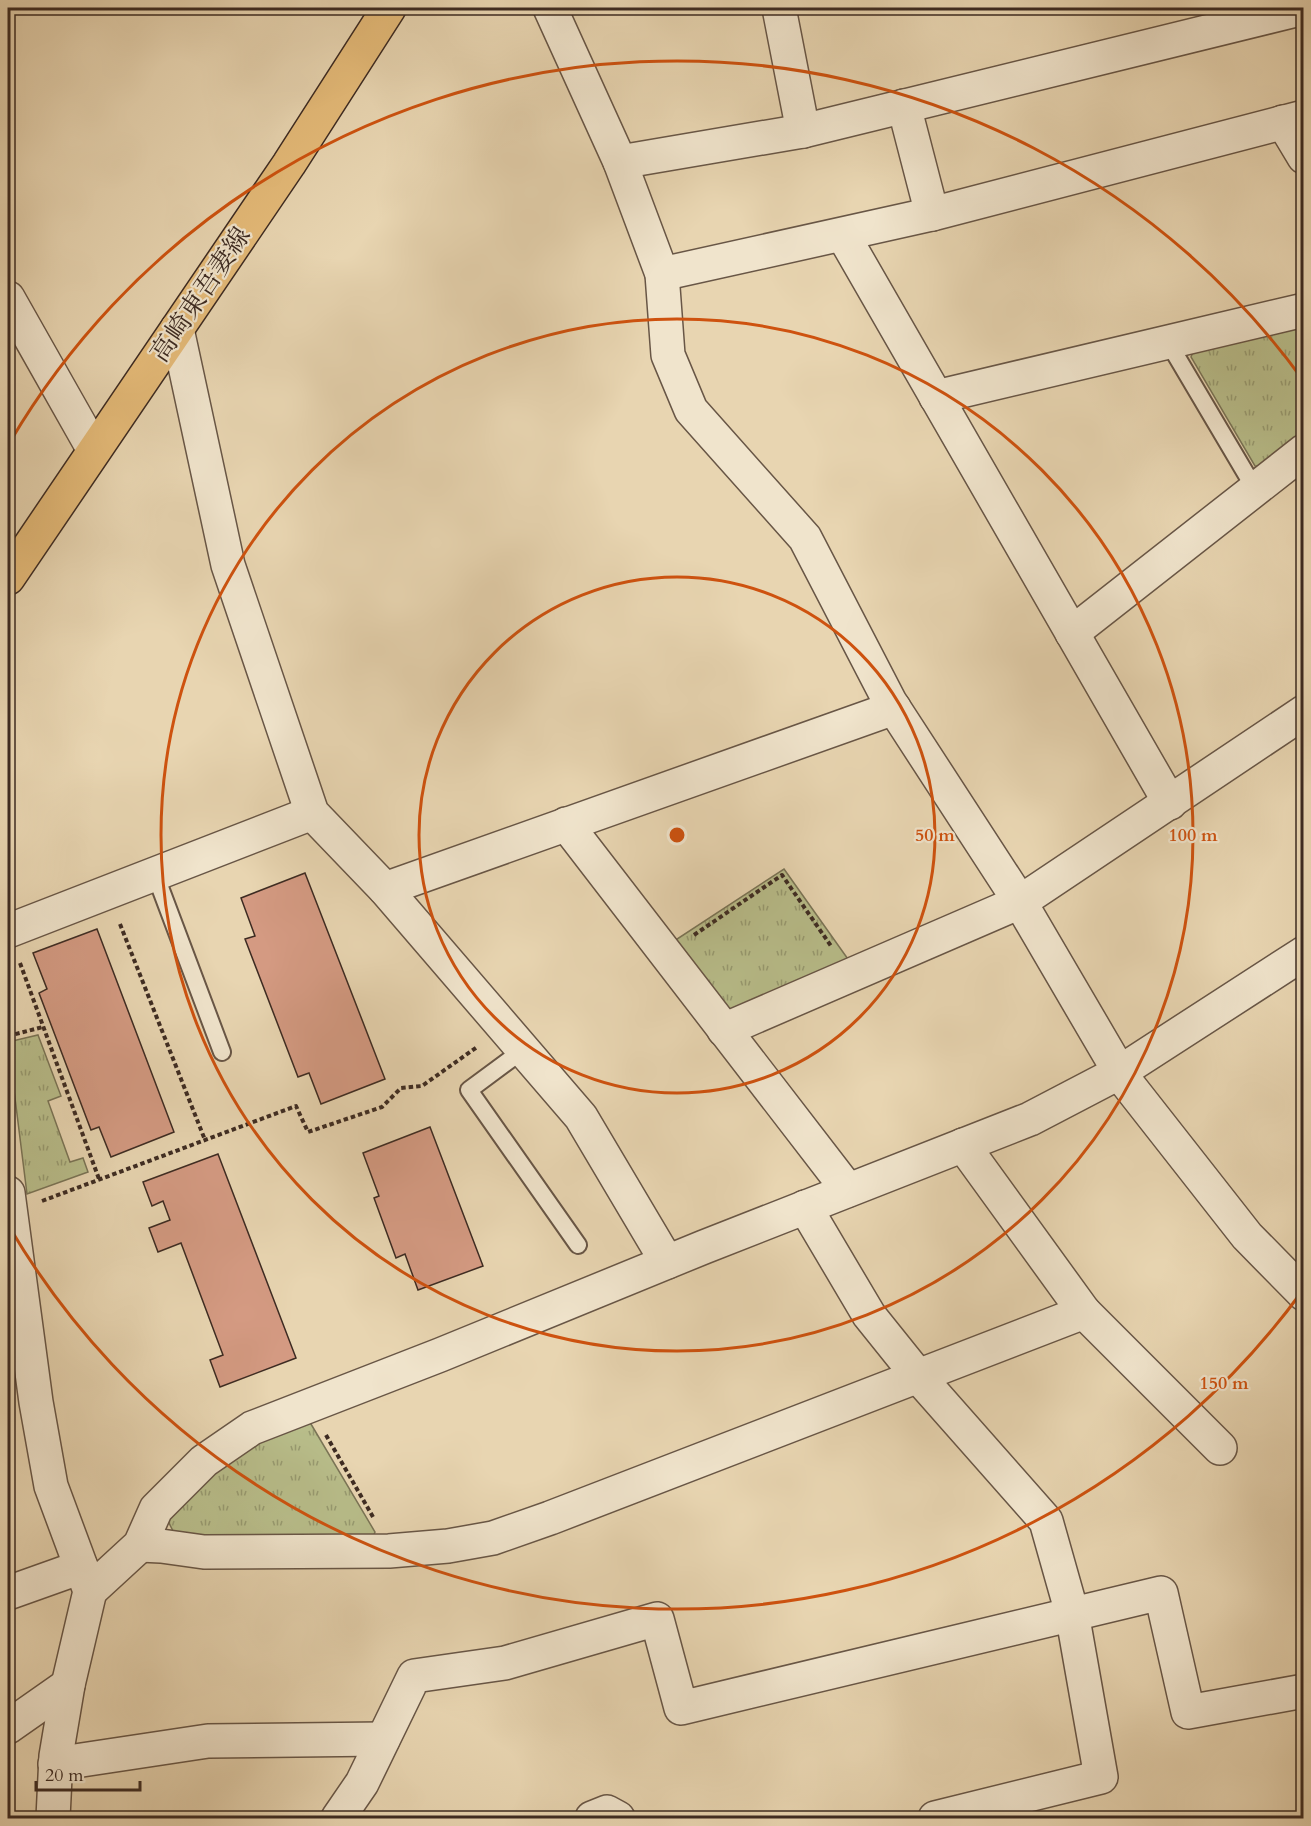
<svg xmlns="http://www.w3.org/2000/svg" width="1311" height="1826" font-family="Cardo,'Noto Serif JP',serif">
	<defs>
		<pattern id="park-tufts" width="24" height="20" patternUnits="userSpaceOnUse" patternTransform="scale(1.5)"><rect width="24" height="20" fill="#b8bd8a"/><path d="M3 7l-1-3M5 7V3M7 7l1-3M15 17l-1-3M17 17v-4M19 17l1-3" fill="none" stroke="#979a70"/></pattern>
	</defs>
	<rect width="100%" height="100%" fill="#e8d5b1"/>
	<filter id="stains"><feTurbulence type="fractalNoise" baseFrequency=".00333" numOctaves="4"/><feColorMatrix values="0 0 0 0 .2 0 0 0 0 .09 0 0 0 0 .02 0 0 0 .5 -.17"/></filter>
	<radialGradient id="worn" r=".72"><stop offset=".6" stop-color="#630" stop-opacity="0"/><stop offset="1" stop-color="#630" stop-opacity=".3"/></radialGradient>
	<!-- park -->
	<g fill="url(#park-tufts)" stroke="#7a7456" stroke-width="1.5">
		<path d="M 1303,320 L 1303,433 L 1267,467 L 1255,466 L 1191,357 L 1196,344 Z"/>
		<path d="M 784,869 L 850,962 L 722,1014 L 671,943 Z"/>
		<path d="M 38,1035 L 61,1096 L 48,1101 L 70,1162 L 83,1158 L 88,1172 L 27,1194 L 8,1042 Z"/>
		<path d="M 308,1419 L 375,1532 L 373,1537 L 175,1535 L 168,1521 L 206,1480 L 267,1435 Z"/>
	</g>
	<!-- building -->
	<g fill="#d49a82" stroke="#3d2b22" stroke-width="1.5">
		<path d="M 305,873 L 385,1079 L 321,1104 L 309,1073 L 298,1077 L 245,939 L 255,936 L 241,898 Z"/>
		<path d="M 97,929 L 174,1132 L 111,1157 L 99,1127 L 91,1130 L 39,993 L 47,989 L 33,953 Z"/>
		<path d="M 430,1127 L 483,1266 L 418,1290 L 405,1254 L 396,1258 L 374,1198 L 379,1196 L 363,1153 Z"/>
		<path d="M 218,1154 L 296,1358 L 220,1387 L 210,1360 L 223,1355 L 181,1243 L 158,1252 L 149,1228 L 170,1220 L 163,1201 L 152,1206 L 143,1182 Z"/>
	</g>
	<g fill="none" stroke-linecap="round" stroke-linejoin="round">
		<defs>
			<g id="service">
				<path d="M 1168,342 L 1255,489"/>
				<path d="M 155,874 L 222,1052"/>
				<path d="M 523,1050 L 469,1090 L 578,1245"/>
			</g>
			<g id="minor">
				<path d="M 550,8 L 620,162 L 662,274 L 668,355 L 691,410 L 805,538 L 890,702 L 1020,902 L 1123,1078 L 1247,1236 L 1304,1294"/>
				<path d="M 779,8 L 803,131"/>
				<path d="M 904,106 L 932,214"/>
				<path d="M 1283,122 L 1304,157"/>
				<path d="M 620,162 L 803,131 L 1304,8"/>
				<path d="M 843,235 L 1170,803"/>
				<path d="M 662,274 L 932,214 L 1304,117"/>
				<path d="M 8,298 L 94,450"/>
				<path d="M 177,329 L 228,565 L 312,813 L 385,889 L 581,1117 L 667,1262"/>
				<path d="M 936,397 L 1304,310"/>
				<path d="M 1072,633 L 1304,451"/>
				<path d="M 566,824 L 848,1190"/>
				<path d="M 385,889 L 894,708"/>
				<path d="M 8,931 L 312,813"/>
				<path d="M 724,1030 L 1020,902 L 1304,712"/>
				<path d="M 963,1145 L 1084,1312 L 1220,1448"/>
				<path d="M 8,1193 L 36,1402 L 51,1486 L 90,1591 L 68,1685 L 56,1756 L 53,1818"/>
				<path d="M 805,1207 L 869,1315 L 918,1376 L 1046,1521 L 1072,1613 L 1101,1777 L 935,1818"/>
				<path d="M 140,1545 L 161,1546 L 204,1552 L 389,1551 L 448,1546 L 493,1538 L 550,1518 L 1084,1312"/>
				<path d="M 90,1591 L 140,1545 L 156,1509 L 204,1461 L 252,1428 L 440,1355 L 704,1247 L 1030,1119 L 1120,1072 L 1304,953"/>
				<path d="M 8,1593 L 81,1567"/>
				<path d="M 8,1727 L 68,1685"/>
				<path d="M 55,1764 L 208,1741 L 383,1739"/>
				<path d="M 338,1818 L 362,1783 L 414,1676 L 505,1663 L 657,1619 L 681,1708 L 1161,1593 L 1188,1712 L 1304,1691"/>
				<path d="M 592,1818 L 607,1812 L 618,1818"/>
			</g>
			<path id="primary" d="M 8,578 L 289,164 L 389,8"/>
		</defs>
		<!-- service casing -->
		<use href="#service" stroke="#685646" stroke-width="20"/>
		<!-- minor casing -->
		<use href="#minor" stroke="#685646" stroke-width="36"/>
		<!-- primary casing -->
		<use href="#primary" stroke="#3d2b22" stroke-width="36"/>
		<!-- path -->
		<g stroke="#3d2b22" stroke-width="4" stroke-dasharray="4.5 3" stroke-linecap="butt">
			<path d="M 120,924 L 205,1140"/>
			<path d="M 694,935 L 782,875 L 831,946"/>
			<path d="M 20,963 L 99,1179"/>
			<path d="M 8,1036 L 43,1027"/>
			<path d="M 42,1201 L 296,1106 L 308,1132 L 382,1107 L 401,1088 L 422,1086 L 477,1047"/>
			<path d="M 326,1435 L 373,1517"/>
		</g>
		<!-- service -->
		<use href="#service" stroke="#f0e4cc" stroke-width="16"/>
		<!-- minor -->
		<use href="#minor" stroke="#f0e4cc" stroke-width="33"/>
		<!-- primary -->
		<use href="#primary" stroke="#e4ba78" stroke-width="33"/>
	</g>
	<!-- distance rings -->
	<g fill="none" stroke="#ce520f" stroke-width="3">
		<circle cx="677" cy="835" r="258"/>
		<circle cx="677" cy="835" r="516"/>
		<path d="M1303 1290A774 774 0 0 1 10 1228M10 442A774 774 0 0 1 1303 380"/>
	</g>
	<g text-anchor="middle" stroke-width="4.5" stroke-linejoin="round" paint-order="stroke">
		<!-- street labels -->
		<g font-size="26" fill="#3d2b22" stroke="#f0e4cc">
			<text transform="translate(200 294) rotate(-56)" y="9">高崎東吾妻線</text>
		</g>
	</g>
	<circle cx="677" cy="835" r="9" fill="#ce520f" stroke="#f0e4cc" stroke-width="3"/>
	<g font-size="18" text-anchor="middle" font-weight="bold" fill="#ce520f" stroke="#f0e4cc" stroke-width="4.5" stroke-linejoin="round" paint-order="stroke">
		<text x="935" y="841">50 m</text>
		<text x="1193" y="841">100 m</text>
		<text x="1224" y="1389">150 m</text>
	</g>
	<!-- margin -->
	<rect width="1311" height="1826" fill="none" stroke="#e8d5b1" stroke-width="30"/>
	<rect x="9" y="9" width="1293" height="1808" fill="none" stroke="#3d2b22" stroke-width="3"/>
	<rect x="15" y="15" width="1281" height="1796" fill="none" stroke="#3d2b22" stroke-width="1.5"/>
	<!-- scale -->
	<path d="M36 1781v9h104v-9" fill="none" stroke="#3d2b22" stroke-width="3"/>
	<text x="45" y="1781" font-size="18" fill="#3d2b22" stroke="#f0e4cc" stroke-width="4.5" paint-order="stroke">20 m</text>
	<rect width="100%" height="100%" filter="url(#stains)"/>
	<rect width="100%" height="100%" fill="url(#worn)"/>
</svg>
